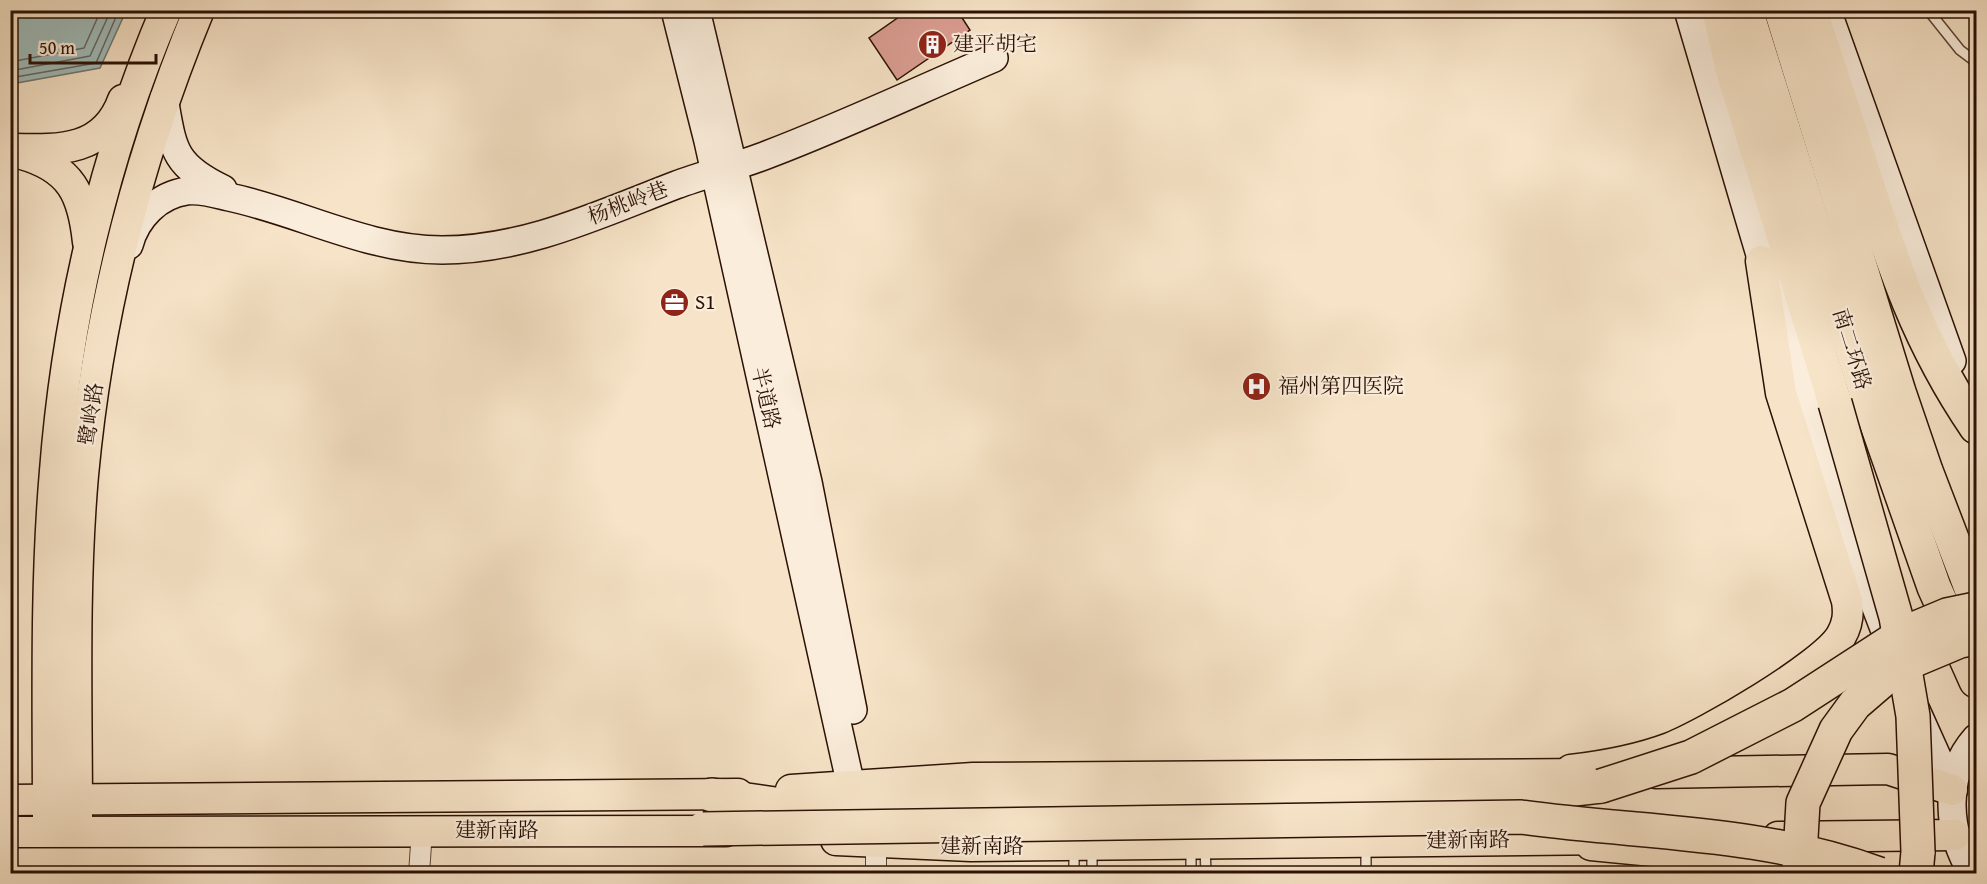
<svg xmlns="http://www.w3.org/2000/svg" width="1987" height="884" font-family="'Gentium Book Plus','Noto Serif SC',serif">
	<rect width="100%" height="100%" fill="#f7e4c8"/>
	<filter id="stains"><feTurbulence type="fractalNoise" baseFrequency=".00333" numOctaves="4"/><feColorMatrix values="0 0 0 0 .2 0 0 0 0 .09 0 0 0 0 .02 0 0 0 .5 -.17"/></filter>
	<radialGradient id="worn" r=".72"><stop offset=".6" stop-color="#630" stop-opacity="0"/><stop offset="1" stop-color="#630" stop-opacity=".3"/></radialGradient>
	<!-- water -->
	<path fill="#9fbdbd" stroke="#717873" stroke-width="1.5" d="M 27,10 L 126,10 L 126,11 L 100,68 L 11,84 L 11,14 Z"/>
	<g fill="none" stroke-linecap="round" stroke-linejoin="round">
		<!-- shore -->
		<g stroke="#656660" stroke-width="1.5">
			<path d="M 10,62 L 84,48 L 101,10"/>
			<path d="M 10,71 L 90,56 L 111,10"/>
			<path d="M 10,78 L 96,63 L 119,10"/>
		</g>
	</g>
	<!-- building -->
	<path fill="#da9d91" stroke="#2b1004" stroke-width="1.5" d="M 909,10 L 957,10 L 970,30 L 897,80 L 869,38 Z"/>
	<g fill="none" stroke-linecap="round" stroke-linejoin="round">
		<defs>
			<g id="lane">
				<path d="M 1928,10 L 1960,50 L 1976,62"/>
				<path d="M 1191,846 L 1191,874"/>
				<path d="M 1205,846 L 1206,874"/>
				<path d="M 1092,849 L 1092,874"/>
				<path d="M 1074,850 L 1074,874"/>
				<path d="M 1366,874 L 1366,847"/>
			</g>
			<g id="street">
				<path d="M 876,843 L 876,874"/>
				<path d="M 419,874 L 422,830"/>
			</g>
			<g id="secondary">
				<path d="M 675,10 L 708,141 L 851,786"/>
				<path d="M 696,10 L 808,482 L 853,710"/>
				<path d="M 1688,10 C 1751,222 1809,437 1890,644"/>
				<path d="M 1827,10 L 1952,361"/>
				<path d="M 164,98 C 173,149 173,165 223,189"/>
				<path d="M 129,245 C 136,218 158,195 187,191 C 200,189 216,194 229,197 C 300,212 368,250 442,250 C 525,250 600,214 676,185 C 706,174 739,166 769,154 C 845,125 919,90 994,58"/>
				<path d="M 1916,710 L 1952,790"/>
				<path d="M 1973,874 C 1947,833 1942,776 1976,738"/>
			</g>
			<g id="primary">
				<path d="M 10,149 C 57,150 104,153 123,100"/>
				<path d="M 22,154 C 71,168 83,194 88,242"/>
				<path d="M 1571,770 C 1605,766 1638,760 1670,748 C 1706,734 1823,666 1841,636 C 1848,624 1849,614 1847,601 L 1781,393 L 1761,261"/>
				<path d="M 1655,773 L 1888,769 L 1952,790"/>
				<path d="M 791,790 L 973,778 L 1592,774"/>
				<path d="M 10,800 L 738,794"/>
				<path d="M 48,820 C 48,704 45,587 55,471 C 67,315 104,155 166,10"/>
				<path d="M 77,820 C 77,706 73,589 83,475 C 98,314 137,160 199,10"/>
				<path d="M 10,832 L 726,831"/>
				<path d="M 1778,837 L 1955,835"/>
				<path d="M 836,840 L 971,846 L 1613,839"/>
				<path d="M 1591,845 L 1785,864 L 1821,874"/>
			</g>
			<g id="highway">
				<path d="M 1719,10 L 1732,69 L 1835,403"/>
				<path d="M 1746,10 L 1868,399 L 1934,587 L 1976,681"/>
				<path d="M 1781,10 L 1899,392 L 1926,471 L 1976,601"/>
				<path d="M 1810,10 C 1827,61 1844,111 1860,162 C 1892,261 1916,339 1976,427"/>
				<path d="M 712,795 L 775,804 L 815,804 L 1521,795 L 1601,786"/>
				<path d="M 1916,874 L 1918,852"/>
			</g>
		</defs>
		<!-- lane casing -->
		<use href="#lane" stroke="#5e4535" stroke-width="12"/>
		<!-- street casing -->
		<use href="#street" stroke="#5e4535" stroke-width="22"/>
		<!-- secondary casing -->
		<use href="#secondary" stroke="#2b1004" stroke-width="30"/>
		<!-- primary casing -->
		<use href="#primary" stroke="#2b1004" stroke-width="33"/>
		<!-- highway casing -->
		<use href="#highway" stroke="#2b1004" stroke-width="36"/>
		<!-- lane -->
		<use href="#lane" stroke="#faeddb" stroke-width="9"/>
		<!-- street -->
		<use href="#street" stroke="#faeddb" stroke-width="20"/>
		<!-- secondary -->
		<use href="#secondary" stroke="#faeddb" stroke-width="27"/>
		<!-- primary -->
		<use href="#primary" stroke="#f7e4c8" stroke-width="30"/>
		<!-- highway -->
		<use href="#highway" stroke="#f7e4c8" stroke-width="33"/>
		<defs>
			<g id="highway-bridge">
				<path d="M 1835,403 L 1896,617 L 1913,716 L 1918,852"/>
				<path d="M 1601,786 L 1691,757 L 1793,705 L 1904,633 L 1947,615 L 1976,609"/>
				<path d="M 703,829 L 1521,817 C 1644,834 1759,830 1879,874"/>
				<path d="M 1799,872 L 1803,803 L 1836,730 L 1855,704 L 1898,667 L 1960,641 L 1976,638"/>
			</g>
		</defs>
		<!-- highway-bridge casing -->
		<use href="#highway-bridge" stroke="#2b1004" stroke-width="36" stroke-linecap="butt"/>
		<!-- highway-bridge -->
		<use href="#highway-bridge" stroke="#f7e4c8" stroke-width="33"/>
	</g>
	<!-- icons -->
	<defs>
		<symbol id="building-disc" viewBox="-11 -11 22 22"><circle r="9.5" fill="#8f2418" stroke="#faeddb"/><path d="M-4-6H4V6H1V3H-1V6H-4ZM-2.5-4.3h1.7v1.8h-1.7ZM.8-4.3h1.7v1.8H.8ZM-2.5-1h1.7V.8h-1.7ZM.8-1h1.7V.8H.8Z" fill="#fff"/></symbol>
		<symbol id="office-disc" viewBox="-11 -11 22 22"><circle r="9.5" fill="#8f2418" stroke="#faeddb"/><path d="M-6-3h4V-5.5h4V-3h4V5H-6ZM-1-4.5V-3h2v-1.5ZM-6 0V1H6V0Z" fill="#fff"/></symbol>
		<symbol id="hospital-disc" viewBox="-11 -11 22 22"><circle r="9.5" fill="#8f2418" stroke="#faeddb"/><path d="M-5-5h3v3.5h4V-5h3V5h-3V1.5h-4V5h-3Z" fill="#fff"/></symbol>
	</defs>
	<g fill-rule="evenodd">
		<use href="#building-disc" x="916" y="28" width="33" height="33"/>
		<use href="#office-disc" x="658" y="286" width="33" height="33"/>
		<use href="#hospital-disc" x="1240" y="370" width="33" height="33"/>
	</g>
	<g text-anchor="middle" stroke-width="4.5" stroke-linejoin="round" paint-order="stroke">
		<!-- poi labels -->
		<g font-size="21" fill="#2b1004" stroke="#faeddb" text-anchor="start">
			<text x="953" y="51">建平胡宅</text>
			<text x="695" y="309">S1</text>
			<text x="1278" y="393">福州第四医院</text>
		</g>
		<!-- street labels -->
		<g font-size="21" fill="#2b1004" stroke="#faeddb">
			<text transform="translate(628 203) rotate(-21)" y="7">杨桃岭巷</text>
			<text transform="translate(1852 349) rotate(73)" y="7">南二环路</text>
			<text transform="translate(766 398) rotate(77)" y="7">半道路</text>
			<text transform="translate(91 414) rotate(-82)" y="7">鹭岭路</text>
			<text x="497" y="837">建新南路</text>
			<text transform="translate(1468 840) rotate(-1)" y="7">建新南路</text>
			<text x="982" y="853">建新南路</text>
		</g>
	</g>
	<!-- margin -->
	<rect width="1987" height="884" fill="none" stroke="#f7e4c8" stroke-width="36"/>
	<rect x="12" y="12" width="1963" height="860" fill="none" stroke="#2b1004" stroke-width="3"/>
	<rect x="18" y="18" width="1951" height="848" fill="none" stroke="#2b1004" stroke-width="1.5"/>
	<!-- scale -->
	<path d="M30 54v9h126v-9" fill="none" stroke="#2b1004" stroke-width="3"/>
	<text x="39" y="54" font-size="18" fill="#2b1004" stroke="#faeddb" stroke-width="4.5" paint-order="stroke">50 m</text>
	<rect width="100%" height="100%" filter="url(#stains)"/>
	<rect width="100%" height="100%" fill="url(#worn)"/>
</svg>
